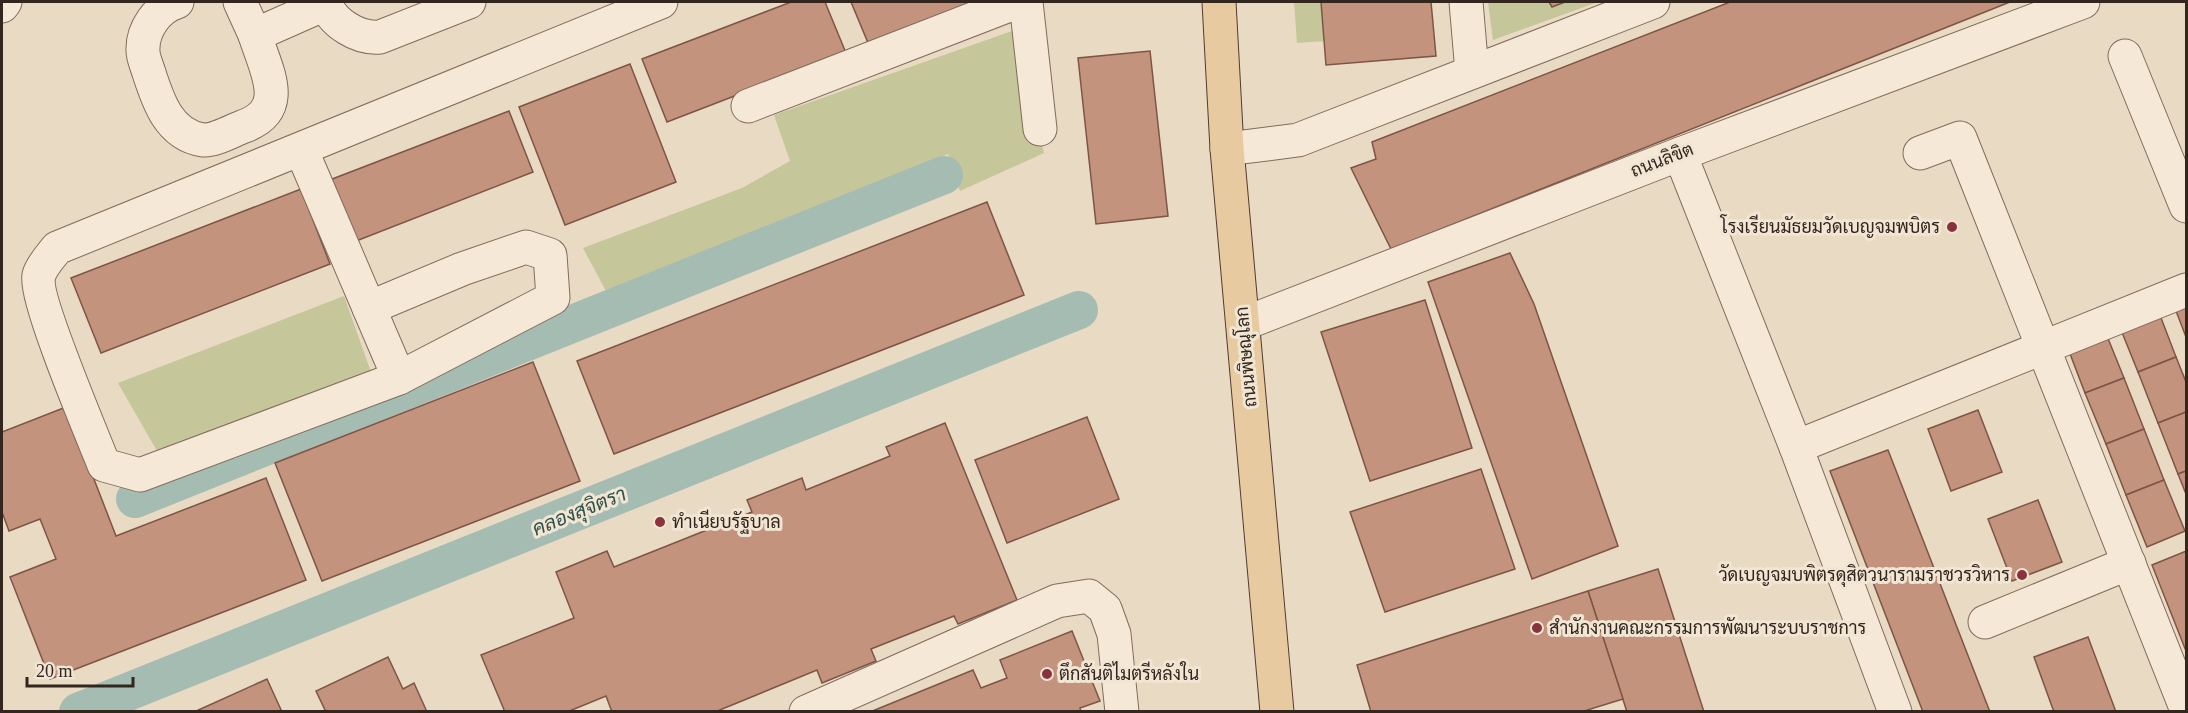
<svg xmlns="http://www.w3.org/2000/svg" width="2188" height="713" font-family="'Times New Roman',Sarabun,serif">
	<rect width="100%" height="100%" fill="#e9dac4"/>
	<!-- green -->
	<g fill="#c5c699">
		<path d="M 1294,2 L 1335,2 L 1339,40 L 1297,43 Z"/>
		<path d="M 1488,2 L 1598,2 L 1493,40 Z"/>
		<path d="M 1012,31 L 1044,153 L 960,191 L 948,154 L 715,255 L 606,291 L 583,248 L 742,188 L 790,161 L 774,115 Z"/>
		<path d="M 344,296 L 372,375 L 161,458 L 118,383 Z"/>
	</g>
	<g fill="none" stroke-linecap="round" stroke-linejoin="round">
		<!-- canal -->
		<g stroke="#a5bcb3" stroke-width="38">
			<path d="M 135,499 L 944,175"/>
			<path d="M 78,712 L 1079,310"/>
		</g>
	</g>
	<!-- building -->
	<g fill="#c3937e" stroke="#7e5545" stroke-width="1.5">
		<path d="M 791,2 L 825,2 L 846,53 L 667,122 L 642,59 Z"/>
		<path d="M 851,2 L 996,2 L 871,50 Z"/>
		<path d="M 1321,2 L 1431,2 L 1436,56 L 1326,65 Z"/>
		<path d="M 1549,2 L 1565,2 L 1552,7 Z"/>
		<path d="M 1730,2 L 2010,2 L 1391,249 L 1351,168 L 1376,159 L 1372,142 Z"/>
		<path d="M 1150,51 L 1168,216 L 1096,224 L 1078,58 Z"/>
		<path d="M 630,64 L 676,182 L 565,225 L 519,107 Z"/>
		<path d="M 509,111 L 533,172 L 351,243 L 327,181 Z"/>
		<path d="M 301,189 L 330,264 L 101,353 L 71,278 Z"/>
		<path d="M 987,202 L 1024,295 L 614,454 L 577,361 Z"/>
		<path d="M 1510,253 L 1534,304 L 1618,546 L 1532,579 L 1428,282 Z"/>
		<path d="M 2186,298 L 2186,337 L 2173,303 Z"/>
		<path d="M 1425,300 L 1472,448 L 1370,481 L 1321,332 Z"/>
		<path d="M 2158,310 L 2176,357 L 2138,372 L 2119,325 Z"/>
		<path d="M 2105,331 L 2124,378 L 2085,393 L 2067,346 Z"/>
		<path d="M 2176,357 L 2186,382 L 2186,412 L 2158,423 L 2138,372 Z"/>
		<path d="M 533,362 L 580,481 L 322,581 L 275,463 Z"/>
		<path d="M 2124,378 L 2144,429 L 2106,444 L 2085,393 Z"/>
		<path d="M 66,407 L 116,536 L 266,478 L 306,580 L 50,679 L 10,577 L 56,559 L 40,519 L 9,531 L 2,512 L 2,432 Z"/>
		<path d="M 1978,410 L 2002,472 L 1951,491 L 1928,429 Z"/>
		<path d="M 2186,412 L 2186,471 L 2178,474 L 2158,423 Z"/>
		<path d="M 1087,417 L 1119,499 L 1007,543 L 975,460 Z"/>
		<path d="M 945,423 L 1017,600 L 958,624 L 954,616 L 871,649 L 876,661 L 822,683 L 817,670 L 715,712 L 612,712 L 606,696 L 567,712 L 505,712 L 481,655 L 574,618 L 556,572 L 607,551 L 614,567 L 752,512 L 747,500 L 802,478 L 806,490 L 890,456 L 886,447 Z"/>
		<path d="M 2144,429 L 2164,480 L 2126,495 L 2106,444 Z"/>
		<path d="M 1888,450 L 1990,712 L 1923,712 L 1830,471 Z"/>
		<path d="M 1481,469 L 1515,569 L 1385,612 L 1350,512 Z"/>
		<path d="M 2186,471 L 2186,494 L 2178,474 Z"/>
		<path d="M 2164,480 L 2185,531 L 2147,547 L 2126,495 Z"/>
		<path d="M 2038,500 L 2062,562 L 2012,581 L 1988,519 Z"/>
		<path d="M 2186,551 L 2186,651 L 2152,565 Z"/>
		<path d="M 1658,569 L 1704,712 L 1627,712 L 1588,591 Z"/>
		<path d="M 1588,591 L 1623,699 L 1581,712 L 1371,712 L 1357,665 Z"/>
		<path d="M 1072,631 L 1100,701 L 1080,708 L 1081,712 L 870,712 L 973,670 L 981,688 L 1007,678 L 1000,660 Z"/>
		<path d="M 2088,637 L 2116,712 L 2054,712 L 2034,657 Z"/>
		<path d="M 388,657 L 403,689 L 414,683 L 427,712 L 326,712 L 316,691 Z"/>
		<path d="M 267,679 L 282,712 L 194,712 Z"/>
	</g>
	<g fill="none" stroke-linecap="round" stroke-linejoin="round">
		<defs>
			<g id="minor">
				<path d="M 177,2 C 157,8 142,30 143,51 C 143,58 147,66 149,73 C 158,101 169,135 203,140 C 214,141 232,131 242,127 C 291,110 266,71 255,35"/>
				<path d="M 240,2 L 255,35 L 325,4"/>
				<path d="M 325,2 C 332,23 358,39 380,37 L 469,2"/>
				<path d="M 1026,2 L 1040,129"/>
				<path d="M 1466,2 L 1472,72"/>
				<path d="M 2,6 L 5,2"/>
				<path d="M 2125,56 L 2186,206"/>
				<path d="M 748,106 L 1017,2"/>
				<path d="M 301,149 L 399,378 L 140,475 L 104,465 C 93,437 33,296 39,275 C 42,265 51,256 57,248 L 661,2"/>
				<path d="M 1227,149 L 1298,140 L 1653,2"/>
				<path d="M 1920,153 L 1960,138 L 2186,708"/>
				<path d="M 1680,154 L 1796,447 L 1895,712"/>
				<path d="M 369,308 L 462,269 L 526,247 L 550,255 L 553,298 L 399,378"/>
				<path d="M 1243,324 L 1680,154 L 2083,2"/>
				<path d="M 1796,447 L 2186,290"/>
				<path d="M 1985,622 L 2129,563"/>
				<path d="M 806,712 L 1057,601 L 1089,596 L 1105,609 L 1114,634 L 1122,712"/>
			</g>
			<path id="major" d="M 1219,2 L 1227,149 L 1277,712"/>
		</defs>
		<!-- minor casing -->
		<use href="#minor" stroke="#816c5c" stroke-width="35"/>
		<!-- major casing -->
		<use href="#major" stroke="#503b30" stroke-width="35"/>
		<!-- minor -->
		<use href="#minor" stroke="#f5e8d6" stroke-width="33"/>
		<!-- major -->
		<use href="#major" stroke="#e8caa0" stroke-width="33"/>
	</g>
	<!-- markers -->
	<g fill="#8a333d" stroke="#f1e5d3" stroke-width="2">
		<circle cx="1952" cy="227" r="6"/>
		<circle cx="660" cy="522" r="6"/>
		<circle cx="2022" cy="575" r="6"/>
		<circle cx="1537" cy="628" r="6"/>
		<circle cx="1047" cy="674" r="6"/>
	</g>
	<g text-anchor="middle" stroke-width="6" stroke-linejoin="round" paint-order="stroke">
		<!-- street labels -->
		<g font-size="18" fill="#33261f" stroke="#f1e5d3">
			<text transform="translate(1662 160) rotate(-21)" y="6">ถนนลิขิต</text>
			<text transform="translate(1246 357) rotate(-95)" y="6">ถนนพิษณุโลก</text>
		</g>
		<!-- poi labels -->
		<g font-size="18" fill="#33261f" stroke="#f1e5d3" text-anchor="start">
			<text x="1940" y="233" text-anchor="end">โรงเรียนมัธยมวัดเบญจมพบิตร</text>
			<text x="672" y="528">ทำเนียบรัฐบาล</text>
			<text x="2010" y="581" text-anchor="end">วัดเบญจมบพิตรดุสิตวนารามราชวรวิหาร</text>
			<text x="1549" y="634">สำนักงานคณะกรรมการพัฒนาระบบราชการ</text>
			<text x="1059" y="680">ตึกสันติไมตรีหลังใน</text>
		</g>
		<!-- water labels -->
		<g font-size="20" font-style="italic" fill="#30514b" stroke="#f1e5d3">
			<text transform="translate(579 511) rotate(-22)" y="7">คลองสุจิตรา</text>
		</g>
	</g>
	<!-- border -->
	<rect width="2188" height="713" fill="none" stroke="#33261f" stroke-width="6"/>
	<!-- scale -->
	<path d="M27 677v9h106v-9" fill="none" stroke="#33261f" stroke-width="3"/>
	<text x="36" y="677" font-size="18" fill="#33261f" stroke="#f1e5d3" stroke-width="4.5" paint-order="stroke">20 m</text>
</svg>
